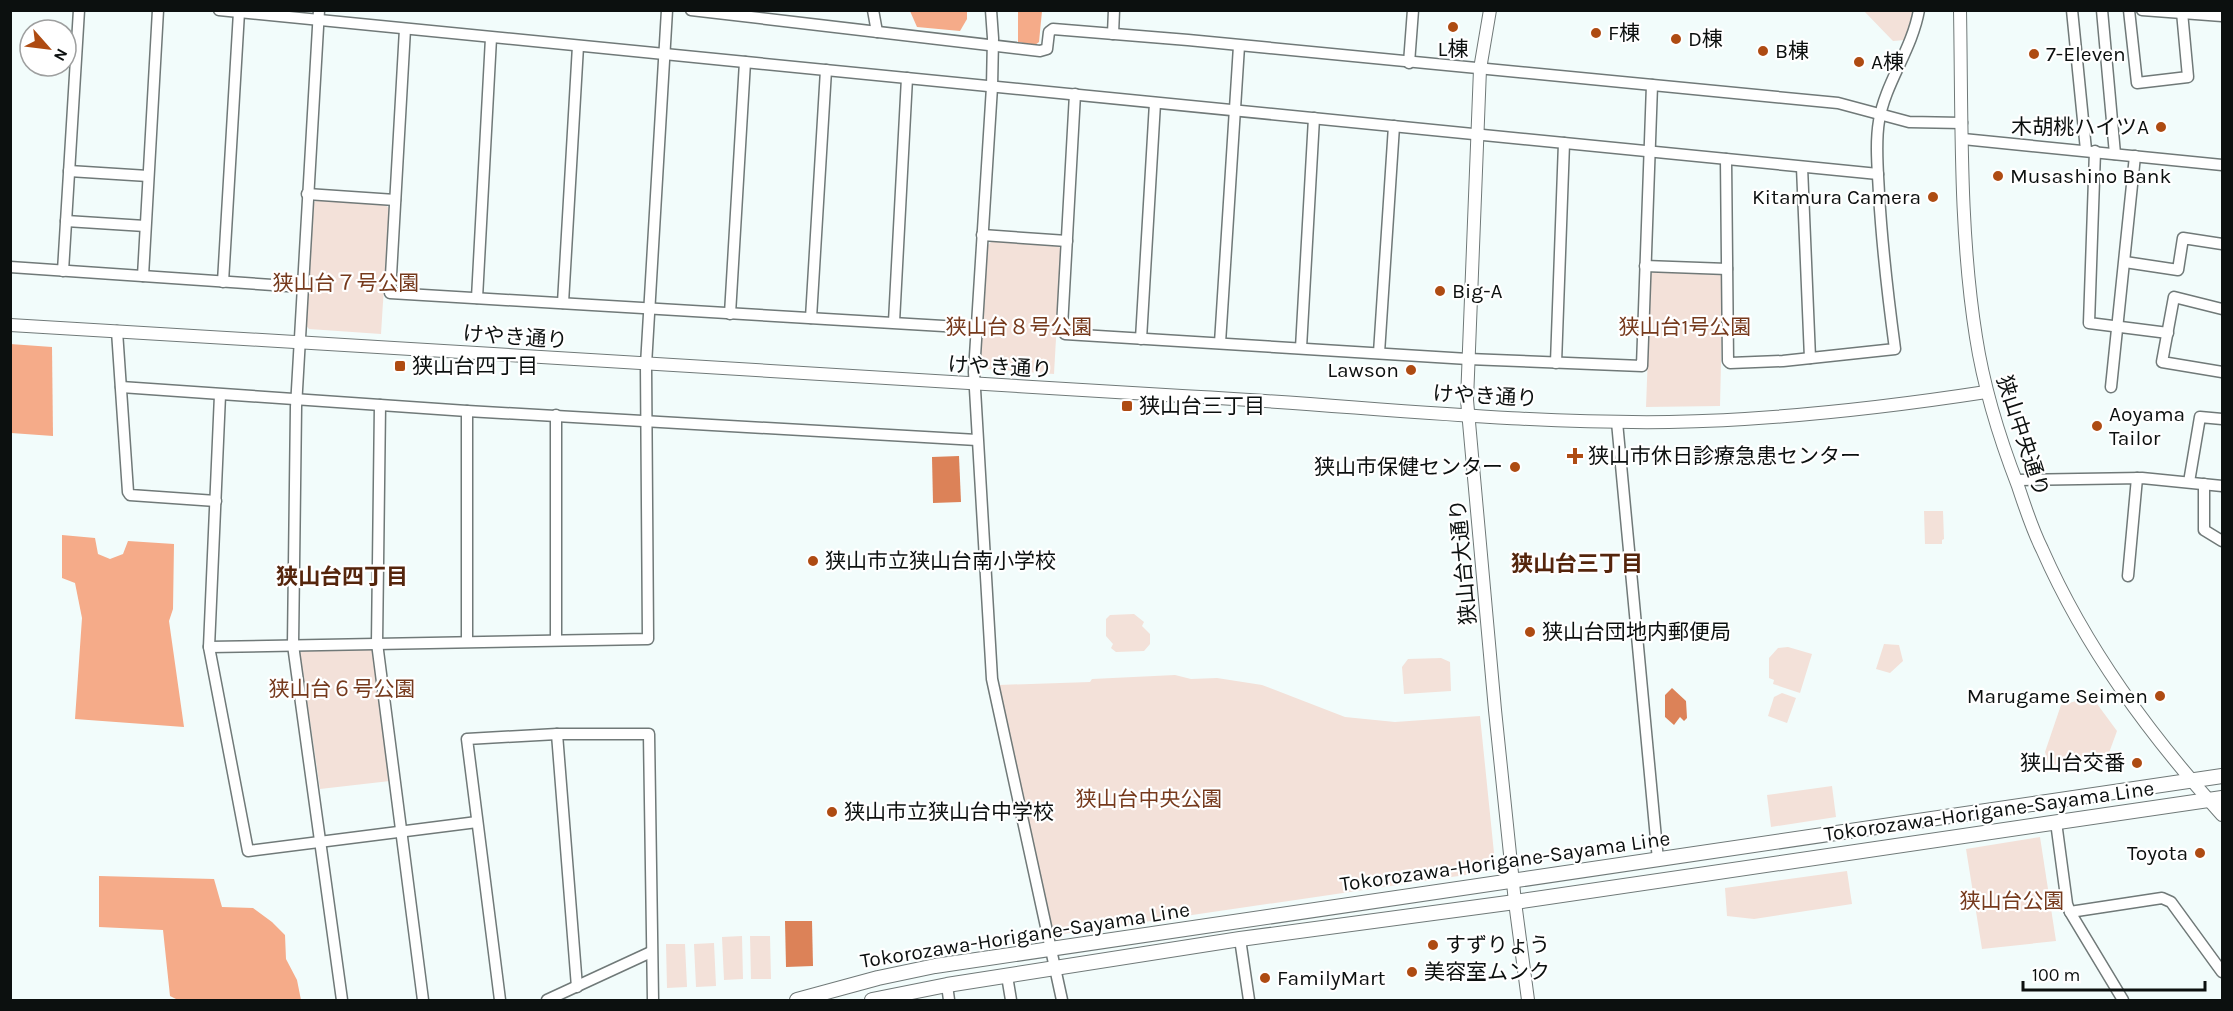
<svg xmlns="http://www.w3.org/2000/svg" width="2233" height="1011" font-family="Karla,'Noto Sans JP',sans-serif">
	<rect width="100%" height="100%" fill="#f2fcfb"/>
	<!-- green -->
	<g fill="#f3e1d9">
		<path d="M 1864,11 L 1913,11 L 1905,40 L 1893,41 Z"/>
		<path d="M 317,200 L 384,204 L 389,208 L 381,334 L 309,329 L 305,324 L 312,204 Z"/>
		<path d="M 992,241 L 1058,245 L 1061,250 L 1054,374 L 986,369 L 980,363 L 988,245 Z"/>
		<path d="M 1655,270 L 1719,273 L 1723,277 L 1720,406 L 1646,407 L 1651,274 Z"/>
		<path d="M 1924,511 L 1943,511 L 1944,539 L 1942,540 L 1942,544 L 1925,544 Z"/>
		<path d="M 1134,614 L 1144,622 L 1142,626 L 1150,634 L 1150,644 L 1144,651 L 1116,652 L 1111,648 L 1113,644 L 1106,636 L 1106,619 L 1110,615 Z"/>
		<path d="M 1884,644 L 1899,645 L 1903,661 L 1890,673 L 1876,669 Z"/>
		<path d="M 1788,647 L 1812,654 L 1800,693 L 1773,684 L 1774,680 L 1769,678 L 1769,658 L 1778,648 Z"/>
		<path d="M 370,648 L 374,651 L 390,781 L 320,789 L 300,653 L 304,649 Z"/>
		<path d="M 1441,658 L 1450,662 L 1451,691 L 1404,694 L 1402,667 L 1408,659 Z"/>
		<path d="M 1175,675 L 1191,679 L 1217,678 L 1262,685 L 1345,717 L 1395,722 L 1480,716 L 1494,853 L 1479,873 L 1056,935 L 1052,932 L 999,685 L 1090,682 L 1092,679 Z"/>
		<path d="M 1782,693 L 1796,698 L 1787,723 L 1768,716 L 1774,697 Z"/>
		<path d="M 2092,697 L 2117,731 L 2106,761 L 2049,765 L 2045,752 L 2061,705 Z"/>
		<path d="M 1832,786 L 1836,817 L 1771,827 L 1767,795 Z"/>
		<path d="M 2040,837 L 2056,941 L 1982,949 L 1966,849 Z"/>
		<path d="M 1847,871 L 1852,904 L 1754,919 L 1727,916 L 1725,888 Z"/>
		<path d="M 742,936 L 743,979 L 724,980 L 722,937 Z"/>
		<path d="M 750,936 L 770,936 L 771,979 L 751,979 Z"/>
		<path d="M 714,943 L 716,986 L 696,987 L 694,944 Z"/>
		<path d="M 666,944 L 685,944 L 687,987 L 667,988 Z"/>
	</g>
	<!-- forest -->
	<g fill="#f5ab89">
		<path d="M 910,11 L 967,11 L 967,19 L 960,31 L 917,27 Z"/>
		<path d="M 1018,11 L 1042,11 L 1039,42 L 1035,45 L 1018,42 Z"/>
		<path d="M 10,344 L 52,347 L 53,436 L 11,433 Z"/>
		<path d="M 62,535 L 95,538 L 98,554 L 110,559 L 123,554 L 128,541 L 174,544 L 173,609 L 169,621 L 184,727 L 75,719 L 82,618 L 75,583 L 62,578 Z"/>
		<path d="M 99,876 L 214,879 L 222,907 L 253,908 L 272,922 L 285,935 L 286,959 L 297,980 L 301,1000 L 178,1000 L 170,996 L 163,930 L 99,927 Z"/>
	</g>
	<!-- water -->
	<g fill="#dc8258">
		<path d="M 959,456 L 961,502 L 933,503 L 932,457 Z"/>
		<path d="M 1672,688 L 1686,701 L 1687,718 L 1684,721 L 1680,717 L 1674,725 L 1665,717 L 1665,695 Z"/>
		<path d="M 785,921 L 812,921 L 813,966 L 786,967 Z"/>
	</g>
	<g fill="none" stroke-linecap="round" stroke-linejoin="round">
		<defs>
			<g id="minor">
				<path d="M 219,10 L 1878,174"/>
				<path d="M 319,10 L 296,407 L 293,645 L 342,1000"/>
				<path d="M 691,10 L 1040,51 L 1047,49 L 1049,32 L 1053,29 L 1188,40 L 1838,103 L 1909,122 L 1962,123"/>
				<path d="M 873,10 L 877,32"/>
				<path d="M 991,10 L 993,38 L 992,87 L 974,372 L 992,679 L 1062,1000"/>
				<path d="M 2072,10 L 2086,150"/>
				<path d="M 2102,10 L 2115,154"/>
				<path d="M 2129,10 L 2137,83 L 2188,77 L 2182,12"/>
				<path d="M 2142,10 L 2222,16"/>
				<path d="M 405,29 L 390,293 L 977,328"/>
				<path d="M 1113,34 L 1114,10"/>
				<path d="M 1409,63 L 1413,10"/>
				<path d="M 1075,94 L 1062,327 L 1065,334 L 1468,359 L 1642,366 L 1652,85"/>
				<path d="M 1963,139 L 2222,165"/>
				<path d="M 2095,151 L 2089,323 L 2168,333"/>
				<path d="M 1726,159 L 1728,361 L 1730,363 L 1783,361 L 1895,349 C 1888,297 1882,246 1879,194 C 1878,171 1875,144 1879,121 C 1885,83 1912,50 1919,10"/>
				<path d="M 1802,167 L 1810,358"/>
				<path d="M 69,171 L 148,176"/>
				<path d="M 307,194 L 395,200"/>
				<path d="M 66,221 L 145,226"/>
				<path d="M 982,235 L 1067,241"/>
				<path d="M 2125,262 L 2178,270 L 2183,238 L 2222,244"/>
				<path d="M 1645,266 L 1727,269"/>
				<path d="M 10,267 L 302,287"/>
				<path d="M 63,271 L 79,10"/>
				<path d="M 143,276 L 158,10"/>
				<path d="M 223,282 L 239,12"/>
				<path d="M 477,298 L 491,38"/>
				<path d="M 563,303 L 578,46"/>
				<path d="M 2222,309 L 2174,297 L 2162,362 L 2222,372"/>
				<path d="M 730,314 L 745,62"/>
				<path d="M 811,318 L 826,70"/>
				<path d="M 894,322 L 907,78"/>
				<path d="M 117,331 L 128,492 L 130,495 L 216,501"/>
				<path d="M 1141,339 L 1155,103"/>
				<path d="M 1220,343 L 1239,46"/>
				<path d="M 1301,348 L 1314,118"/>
				<path d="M 1379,353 L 1394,126"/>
				<path d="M 1556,363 L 1564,143"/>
				<path d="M 121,387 L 467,411 L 977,440"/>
				<path d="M 2111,387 L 2135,156"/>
				<path d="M 220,395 L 209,647 L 248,851 L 477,822"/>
				<path d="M 380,405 L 377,643 L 423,1000"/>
				<path d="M 556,415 L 556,640"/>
				<path d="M 1617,422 L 1658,860"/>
				<path d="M 2016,480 L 2142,478 L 2222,486"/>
				<path d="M 2189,482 L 2200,417 L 2222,419"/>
				<path d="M 2204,484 L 2204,530 L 2222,541"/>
				<path d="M 2128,576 L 2137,478"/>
				<path d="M 467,641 L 467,411"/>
				<path d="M 209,647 L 648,639 L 646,365 L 667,10"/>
				<path d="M 557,734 L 577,987"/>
				<path d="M 2056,822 L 2067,904 L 2070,912 L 2123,1000"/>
				<path d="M 2070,912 L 2162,898 L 2171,902 L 2222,972"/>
				<path d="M 1240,939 L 1249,1000"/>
				<path d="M 1007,976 L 1011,1000"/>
				<path d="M 947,985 L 949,1000"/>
				<path d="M 500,1000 L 467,739 L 557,734 L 649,734 L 653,1000"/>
				<path d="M 547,1000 L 651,952"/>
			</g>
			<g id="tertiary">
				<path d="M 1490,10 L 1480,69 L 1467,400 L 1495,710 L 1515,902 L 1528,1000"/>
				<path d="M 1960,10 C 1962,119 1959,230 1976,337 C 1984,389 1999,437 2018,486 C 2025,507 2032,529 2042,549 C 2086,649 2150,735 2222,815"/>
				<path d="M 10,325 C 401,347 792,376 1182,396 C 1345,404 1507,424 1669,422 C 1775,420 1882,408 1986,392"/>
			</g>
			<g id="secondary">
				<path d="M 797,1000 L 878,978 L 935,966 L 2222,776"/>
				<path d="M 872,1000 L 947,985 L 1240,939 L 1515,902 L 2222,798"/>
			</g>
		</defs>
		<!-- minor casing -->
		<use href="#minor" stroke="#707978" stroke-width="13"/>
		<!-- tertiary casing -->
		<use href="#tertiary" stroke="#707978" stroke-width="14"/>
		<!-- secondary casing -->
		<use href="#secondary" stroke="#707978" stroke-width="16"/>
		<!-- minor -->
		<use href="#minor" stroke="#fff" stroke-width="10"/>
		<!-- tertiary -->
		<use href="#tertiary" stroke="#fff" stroke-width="12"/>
		<!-- secondary -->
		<use href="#secondary" stroke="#fff" stroke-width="14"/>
	</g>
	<!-- markers -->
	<g fill="#ae4b12" stroke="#fff" stroke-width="2">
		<circle cx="1453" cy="27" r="6"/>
		<circle cx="1596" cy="33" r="6"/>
		<circle cx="1676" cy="39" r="6"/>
		<circle cx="1763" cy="51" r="6"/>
		<circle cx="2034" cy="54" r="6"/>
		<circle cx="1859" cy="62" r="6"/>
		<circle cx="2161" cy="127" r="6"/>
		<circle cx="1998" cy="176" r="6"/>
		<circle cx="1933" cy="197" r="6"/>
		<circle cx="1440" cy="291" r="6"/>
		<rect x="394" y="360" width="12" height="12" rx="3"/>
		<circle cx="1411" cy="370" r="6"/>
		<rect x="1121" y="400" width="12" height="12" rx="3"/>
		<circle cx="2097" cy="426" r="6"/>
		<path d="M1572 447h6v6h6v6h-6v6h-6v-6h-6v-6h6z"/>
		<circle cx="1515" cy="467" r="6"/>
		<circle cx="813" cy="561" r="6"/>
		<circle cx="1530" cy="632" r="6"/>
		<circle cx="2160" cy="696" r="6"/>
		<circle cx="2137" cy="763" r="6"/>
		<circle cx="832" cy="812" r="6"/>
		<circle cx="2200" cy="853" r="6"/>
		<circle cx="1433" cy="945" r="6"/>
		<circle cx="1412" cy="972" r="6"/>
		<circle cx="1265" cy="978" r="6"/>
	</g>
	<g text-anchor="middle" stroke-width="4.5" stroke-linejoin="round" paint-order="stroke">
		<!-- poi labels -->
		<g font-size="21" fill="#0c100f" stroke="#fff" text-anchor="start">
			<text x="1608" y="40">F棟</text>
			<text x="1688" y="46">D棟</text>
			<text x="1453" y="56" text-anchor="middle">L棟</text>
			<text x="1775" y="58">B棟</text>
			<text x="2046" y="61">7-Eleven</text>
			<text x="1871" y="69">A棟</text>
			<text x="2149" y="134" text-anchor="end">木胡桃ハイツA</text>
			<text x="2010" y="183">Musashino Bank</text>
			<text x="1921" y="204" text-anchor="end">Kitamura Camera</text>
			<text x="1452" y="298">Big-A</text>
			<text x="412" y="373">狭山台四丁目</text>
			<text x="1399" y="377" text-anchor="end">Lawson</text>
			<text x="1139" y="413">狭山台三丁目</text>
			<text x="2109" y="421">Aoyama<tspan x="2109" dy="24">Tailor</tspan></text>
			<text x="1588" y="463">狭山市休日診療急患センター</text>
			<text x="1503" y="474" text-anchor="end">狭山市保健センター</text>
			<text x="825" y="568">狭山市立狭山台南小学校</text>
			<text x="1542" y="639">狭山台団地内郵便局</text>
			<text x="2148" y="703" text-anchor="end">Marugame Seimen</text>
			<text x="2125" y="770" text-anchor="end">狭山台交番</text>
			<text x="844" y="819">狭山市立狭山台中学校</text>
			<text x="2188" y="860" text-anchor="end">Toyota</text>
			<text x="1445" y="952">すずりょう</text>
			<text x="1424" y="979">美容室ムンク</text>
			<text x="1277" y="985">FamilyMart</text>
		</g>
		<!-- park labels -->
		<g font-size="21" fill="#763a1d" stroke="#fff">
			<text x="346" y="290">狭山台７号公園</text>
			<text x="1019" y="334">狭山台８号公園</text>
			<text x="1685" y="334">狭山台1号公園</text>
			<text x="342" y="696">狭山台６号公園</text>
			<text x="1149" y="806">狭山台中央公園</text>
			<text x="2012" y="908">狭山台公園</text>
		</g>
		<!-- street labels -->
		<g font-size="21" fill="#0c100f" stroke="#fff">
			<text transform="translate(515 337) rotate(4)" y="7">けやき通り</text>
			<text transform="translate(1000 367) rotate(3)" y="7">けやき通り</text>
			<text transform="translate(1485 396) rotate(3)" y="7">けやき通り</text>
			<text transform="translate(2023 436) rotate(72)" y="7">狭山中央通り</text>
			<text transform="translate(1463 562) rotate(-95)" y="7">狭山台大通り</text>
			<text transform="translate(1989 811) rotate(-8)" y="7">Tokorozawa-Horigane-Sayama Line</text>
			<text transform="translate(1505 861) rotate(-8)" y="7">Tokorozawa-Horigane-Sayama Line</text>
			<text transform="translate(1025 935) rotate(-9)" y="7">Tokorozawa-Horigane-Sayama Line</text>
		</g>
		<!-- neighbourhood labels -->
		<g font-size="22" font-weight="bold" fill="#55250c" stroke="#fff">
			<text x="1577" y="571">狭山台三丁目</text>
			<text x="342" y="584">狭山台四丁目</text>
		</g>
	</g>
	<!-- border -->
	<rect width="2233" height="1011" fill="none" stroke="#0c100f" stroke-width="24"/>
	<!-- north arrow -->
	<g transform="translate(48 48) rotate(118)"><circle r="28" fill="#ffffff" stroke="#9e9f9f" stroke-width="1.5"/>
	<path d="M0-4.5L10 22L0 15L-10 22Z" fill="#ae4b12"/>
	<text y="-9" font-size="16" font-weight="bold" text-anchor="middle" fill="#0c100f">N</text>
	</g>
	<!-- scale -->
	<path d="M2023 981v9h182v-9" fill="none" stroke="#0c100f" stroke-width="3"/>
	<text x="2032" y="981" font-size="18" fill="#0c100f" stroke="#ffffff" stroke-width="4.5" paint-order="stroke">100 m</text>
</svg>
